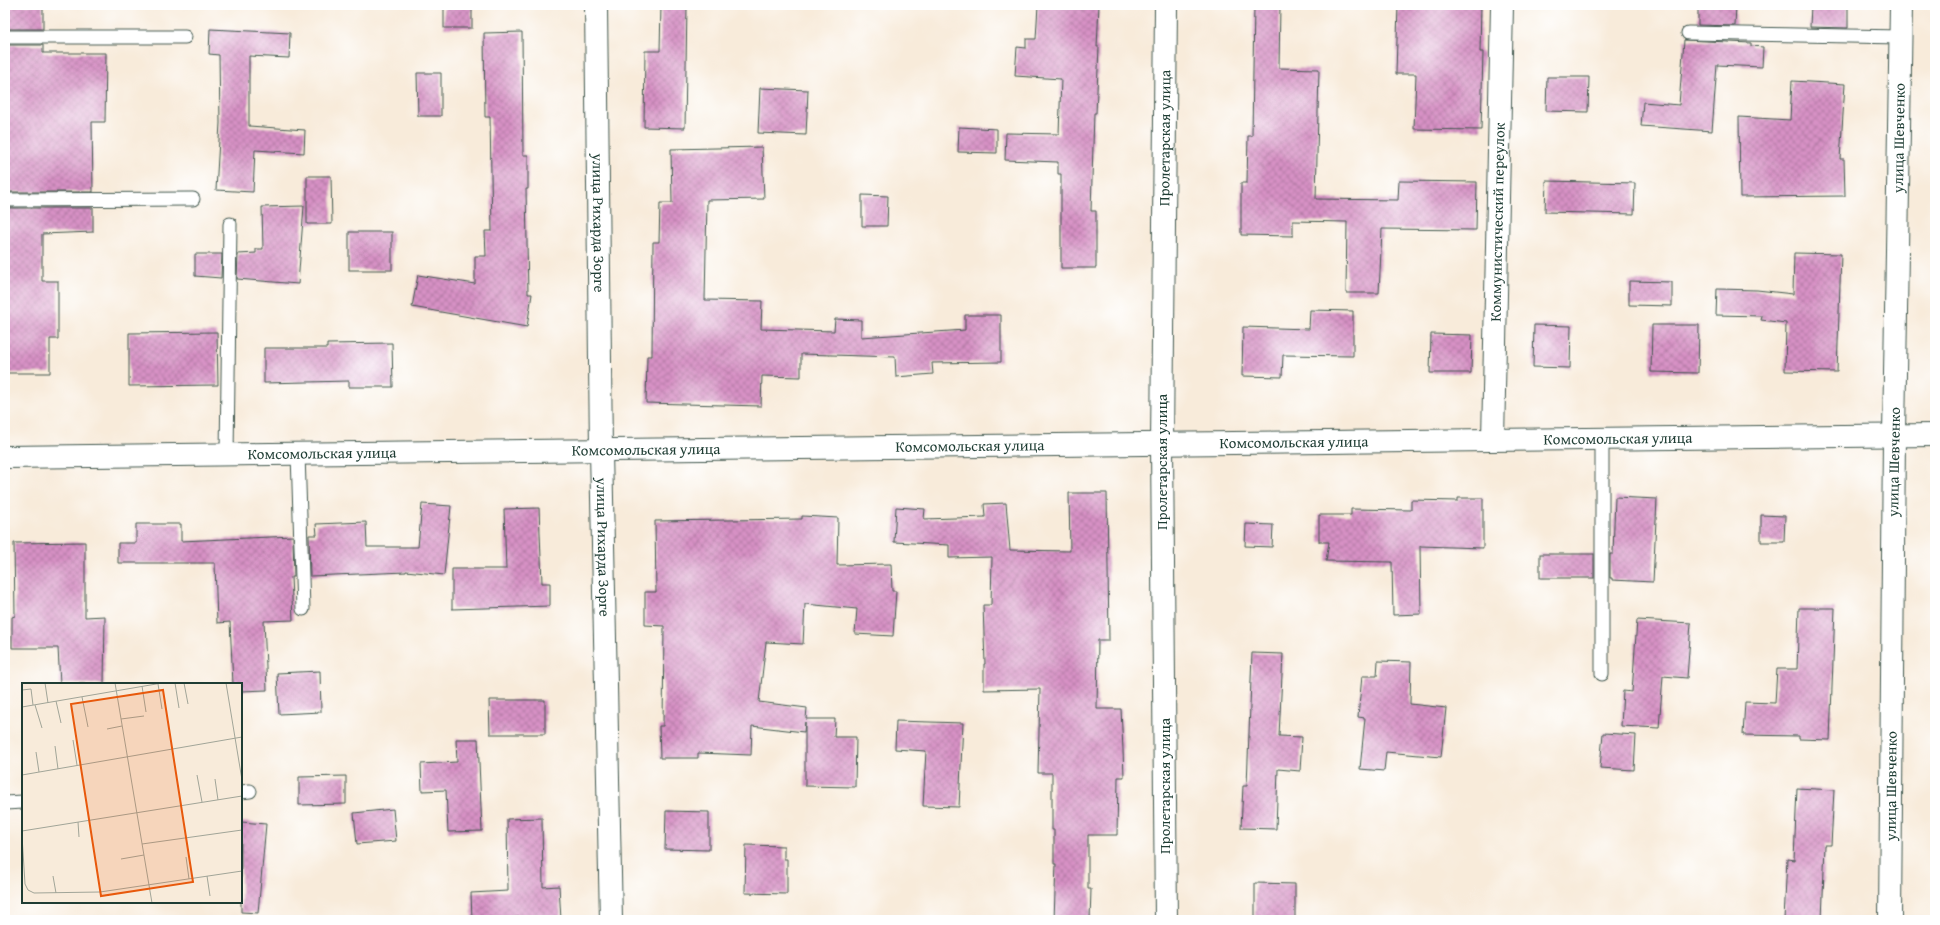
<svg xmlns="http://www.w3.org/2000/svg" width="1940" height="925" font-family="'Gentium Book Plus',serif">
	<defs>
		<pattern id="building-cross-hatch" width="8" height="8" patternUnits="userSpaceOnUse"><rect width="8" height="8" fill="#d791c5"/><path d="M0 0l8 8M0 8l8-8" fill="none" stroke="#ae78a1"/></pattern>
	</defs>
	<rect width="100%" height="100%" fill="#fff"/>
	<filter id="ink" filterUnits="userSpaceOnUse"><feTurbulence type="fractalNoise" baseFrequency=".025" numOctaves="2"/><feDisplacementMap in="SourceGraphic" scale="8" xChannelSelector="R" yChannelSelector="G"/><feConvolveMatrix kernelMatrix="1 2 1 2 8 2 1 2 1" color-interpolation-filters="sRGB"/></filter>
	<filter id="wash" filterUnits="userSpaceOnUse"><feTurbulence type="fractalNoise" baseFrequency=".012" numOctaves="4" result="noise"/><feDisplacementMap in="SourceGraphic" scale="16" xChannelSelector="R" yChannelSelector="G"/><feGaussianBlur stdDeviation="0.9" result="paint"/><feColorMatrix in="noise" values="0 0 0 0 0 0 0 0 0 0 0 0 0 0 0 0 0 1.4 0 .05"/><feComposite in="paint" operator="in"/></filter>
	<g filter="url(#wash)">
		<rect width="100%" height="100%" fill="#f8ebda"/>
		<g id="blocks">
			<!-- building -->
			<g fill="url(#building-cross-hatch)">
				<rect x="5" y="5" width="38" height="24"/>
				<rect x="444" y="5" width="28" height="23"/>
				<path d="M 661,5 L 687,5 L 685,128 L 644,127 L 645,51 L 660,51 Z"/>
				<path d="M 1038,5 L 1099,5 L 1097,47 L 1099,47 L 1096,113 L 1094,113 L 1091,211 L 1096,211 L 1096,268 L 1061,268 L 1061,174 L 1058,174 L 1058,162 L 1005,160 L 1006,133 L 1059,134 L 1061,79 L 1015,76 L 1017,47 L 1026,48 L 1026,39 L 1036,39 Z"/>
				<path d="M 1254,5 L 1280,5 L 1279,68 L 1319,69 L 1316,199 L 1398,200 L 1399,181 L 1477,182 L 1476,230 L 1382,229 L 1379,293 L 1346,293 L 1347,222 L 1293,221 L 1293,236 L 1241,235 L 1241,183 L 1247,183 L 1248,136 L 1252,136 Z"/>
				<path d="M 1398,5 L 1481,5 L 1480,52 L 1483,52 L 1481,130 L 1414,129 L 1416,74 L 1396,74 Z"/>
				<path d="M 1698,5 L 1736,5 L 1735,26 L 1698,25 Z"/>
				<path d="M 1811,5 L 1848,5 L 1848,28 L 1810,27 Z"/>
				<path d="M 210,29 L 290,33 L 289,58 L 249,56 L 249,126 L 305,130 L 304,153 L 255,150 L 253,192 L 216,190 L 220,123 L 219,55 L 209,54 Z"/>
				<path d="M 522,32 L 523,155 L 528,155 L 528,189 L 526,189 L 528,294 L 532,294 L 527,327 L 412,307 L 418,275 L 475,284 L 475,256 L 486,256 L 485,231 L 492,231 L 490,117 L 485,117 L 484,33 Z"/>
				<path d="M 1684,40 L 1751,43 L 1751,46 L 1763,47 L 1762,67 L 1717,65 L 1712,131 L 1641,126 L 1643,102 L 1679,105 Z"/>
				<path d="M 5,45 L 43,45 L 43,53 L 106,53 L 105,122 L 92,122 L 93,192 L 5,192 Z"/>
				<path d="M 417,73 L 441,73 L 441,116 L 418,116 Z"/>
				<path d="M 1547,77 L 1589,77 L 1588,112 L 1546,111 Z"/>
				<path d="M 1792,81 L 1845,84 L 1840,159 L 1844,159 L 1845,196 L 1740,197 L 1739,117 L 1790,120 Z"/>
				<path d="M 760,88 L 808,90 L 806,135 L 758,133 Z"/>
				<path d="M 959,127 L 997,129 L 997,153 L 958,152 Z"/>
				<path d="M 762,147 L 764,199 L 707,200 L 705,300 L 762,301 L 761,329 L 834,331 L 835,319 L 861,320 L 861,337 L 965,330 L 965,315 L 1001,315 L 1001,362 L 932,363 L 933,374 L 896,377 L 895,357 L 801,354 L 801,377 L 762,376 L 761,406 L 646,403 L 647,356 L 652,356 L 653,242 L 659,242 L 660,203 L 672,203 L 671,149 Z"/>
				<path d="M 307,176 L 331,176 L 332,224 L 307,224 Z"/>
				<path d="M 1546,181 L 1635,183 L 1634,214 L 1545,212 Z"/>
				<path d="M 862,195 L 888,196 L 887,226 L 862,226 Z"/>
				<path d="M 304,206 L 298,284 L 237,279 L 238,254 L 256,253 L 256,249 L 263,249 L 262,207 Z"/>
				<path d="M 5,208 L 93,208 L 93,232 L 42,234 L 42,281 L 58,281 L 58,339 L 50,339 L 50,373 L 5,373 Z"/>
				<rect x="349" y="232" width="43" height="38"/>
				<path d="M 1794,253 L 1841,254 L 1837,372 L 1785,371 L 1786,323 L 1761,320 L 1762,316 L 1716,315 L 1717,289 L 1757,290 L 1793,294 Z"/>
				<path d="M 195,254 L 222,254 L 221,278 L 195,276 Z"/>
				<path d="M 1629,281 L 1672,282 L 1672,306 L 1629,305 Z"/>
				<path d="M 1310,310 L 1353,311 L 1353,356 L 1283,355 L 1282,377 L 1242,376 L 1243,327 L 1309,329 Z"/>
				<path d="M 1534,325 L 1571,326 L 1570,368 L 1533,367 Z"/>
				<path d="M 1652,325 L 1699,325 L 1698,373 L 1651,372 Z"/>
				<path d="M 217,332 L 218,385 L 129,386 L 129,333 Z"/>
				<path d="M 1431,334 L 1472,335 L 1471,373 L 1430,373 Z"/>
				<path d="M 392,343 L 393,387 L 349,387 L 349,381 L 264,383 L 264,348 L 327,348 L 327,344 Z"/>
				<path d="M 1069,493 L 1107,493 L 1109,640 L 1098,640 L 1097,709 L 1121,709 L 1123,750 L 1124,777 L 1118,777 L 1117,835 L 1088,835 L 1088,889 L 1091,889 L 1090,920 L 1054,920 L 1056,864 L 1054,864 L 1054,830 L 1052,830 L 1052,773 L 1038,773 L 1040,689 L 984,690 L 984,664 L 985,664 L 983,605 L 991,605 L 992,557 L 949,558 L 949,545 L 894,542 L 896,507 L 925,509 L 924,519 L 985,517 L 984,504 L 1006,503 L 1010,550 L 1070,551 Z"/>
				<path d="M 1615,497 L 1657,499 L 1653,582 L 1612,580 L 1612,578 L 1610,578 L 1610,554 L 1613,554 Z"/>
				<path d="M 1458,498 L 1483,498 L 1483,548 L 1420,546 L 1421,614 L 1393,615 L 1392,562 L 1326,561 L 1329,542 L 1319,542 L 1319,515 L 1351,515 L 1351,509 L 1411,510 L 1411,500 L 1458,501 Z"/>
				<path d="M 422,504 L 451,506 L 444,575 L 406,571 L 406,572 L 310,576 L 309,535 L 317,535 L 316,524 L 366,522 L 367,547 L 418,547 Z"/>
				<path d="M 539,508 L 542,583 L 550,583 L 550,606 L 452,609 L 452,569 L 506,569 L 504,509 Z"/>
				<path d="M 1761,515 L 1785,516 L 1784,542 L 1761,542 Z"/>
				<path d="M 802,516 L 838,518 L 837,565 L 891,564 L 892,591 L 896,591 L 893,636 L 855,634 L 857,609 L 805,604 L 803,644 L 766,642 L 759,702 L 807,708 L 806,719 L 835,719 L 834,737 L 856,737 L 855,787 L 805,786 L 805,722 L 804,732 L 752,726 L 751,755 L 698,753 L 698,758 L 660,758 L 659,726 L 663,726 L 664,626 L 645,625 L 645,592 L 656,592 L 655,521 L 802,519 Z"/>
				<path d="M 136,524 L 181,524 L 181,541 L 293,536 L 294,577 L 291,577 L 293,620 L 264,621 L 267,690 L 241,691 L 241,684 L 233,684 L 230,622 L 217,623 L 215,563 L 118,563 L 118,543 L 136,543 Z"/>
				<path d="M 1246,524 L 1273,525 L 1272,547 L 1245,546 Z"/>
				<path d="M 85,542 L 85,617 L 105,616 L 104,684 L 60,684 L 58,648 L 12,648 L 12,617 L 15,616 L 14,543 Z"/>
				<rect x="1540" y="554" width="54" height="24"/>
				<path d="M 1799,608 L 1835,608 L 1830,740 L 1799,739 L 1799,736 L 1743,735 L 1745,702 L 1775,703 L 1777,669 L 1797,669 Z"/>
				<path d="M 1637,620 L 1691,623 L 1687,678 L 1663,676 L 1659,728 L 1621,726 L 1623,691 L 1632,692 Z"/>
				<path d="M 1252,653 L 1283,654 L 1279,736 L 1302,737 L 1300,771 L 1278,769 L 1276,829 L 1241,828 L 1243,786 L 1247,786 Z"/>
				<path d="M 1378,661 L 1411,662 L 1410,704 L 1446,708 L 1441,757 L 1386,752 L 1384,771 L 1360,769 L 1365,718 L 1358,717 L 1362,676 L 1377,676 Z"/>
				<path d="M 320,671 L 321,712 L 279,714 L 277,673 Z"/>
				<path d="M 489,700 L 545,700 L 545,734 L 490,734 Z"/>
				<path d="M 896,721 L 963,723 L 959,807 L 923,806 L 926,751 L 895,749 Z"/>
				<path d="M 1603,733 L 1636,735 L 1634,770 L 1600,768 Z"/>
				<path d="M 456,739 L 478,739 L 482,831 L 448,832 L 446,790 L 422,791 L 421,764 L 457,762 Z"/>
				<path d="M 346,776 L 346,804 L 299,805 L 299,777 Z"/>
				<path d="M 1797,788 L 1834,790 L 1831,845 L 1825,845 L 1822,920 L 1784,920 L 1787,859 L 1794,860 Z"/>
				<path d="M 393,809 L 396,841 L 357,844 L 354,813 Z"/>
				<path d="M 666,811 L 709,812 L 709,850 L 665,849 Z"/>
				<path d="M 542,818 L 543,887 L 559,886 L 561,920 L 521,920 L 521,917 L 472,920 L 471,893 L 508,891 L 507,819 Z"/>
				<path d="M 241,822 L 266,824 L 258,913 L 241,912 Z"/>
				<path d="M 746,845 L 784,846 L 784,859 L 787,859 L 787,894 L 745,893 Z"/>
				<path d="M 1255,883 L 1295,884 L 1295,920 L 1255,920 Z"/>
			</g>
		</g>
	</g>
	<g filter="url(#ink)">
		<use href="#blocks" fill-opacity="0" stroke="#40574d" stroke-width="1"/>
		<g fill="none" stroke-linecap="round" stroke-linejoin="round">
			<defs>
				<g id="lane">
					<path d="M 1688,33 L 1900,37"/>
					<path d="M 5,37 L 185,37"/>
					<path d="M 5,200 L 193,199"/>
					<path d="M 1602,439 L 1602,674"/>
					<path d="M 298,454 L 303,609"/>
					<path d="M 227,455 L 230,224"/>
					<path d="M 241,792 L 250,791"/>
					<path d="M 5,803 L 23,802"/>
				</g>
				<g id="street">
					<path id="s1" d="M 1493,440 L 1502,5"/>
					<path id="s2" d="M 1166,920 L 1162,445 L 1166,5"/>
					<path id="s3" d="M 1890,920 L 1894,435"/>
				</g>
				<g id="secondary">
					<path id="s4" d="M 596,5 L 601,451 L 611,920"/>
					<path id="s5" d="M 1894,435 L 1901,5"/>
					<path id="s6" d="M 5,457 L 1935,435"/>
				</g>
			</defs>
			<!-- lane casing -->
			<use href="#lane" stroke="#40574d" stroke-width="15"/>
			<!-- street casing -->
			<use href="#street" stroke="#40574d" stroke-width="24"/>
			<!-- secondary casing -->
			<use href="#secondary" stroke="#40574d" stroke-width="24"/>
			<!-- lane -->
			<use href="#lane" stroke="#fff" stroke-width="13"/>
			<!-- street -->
			<use href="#street" stroke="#fff" stroke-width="22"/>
			<!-- secondary -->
			<use href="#secondary" stroke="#fff" stroke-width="22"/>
		</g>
	</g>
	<g text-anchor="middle" stroke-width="4" stroke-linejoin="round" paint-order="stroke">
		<!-- street labels -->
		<g font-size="15" fill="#1f3d34" stroke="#fff">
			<text dy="5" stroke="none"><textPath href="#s2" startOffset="782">Пролетарская улица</textPath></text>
			<text dy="5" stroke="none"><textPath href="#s5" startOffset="297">улица Шевченко</textPath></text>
			<text dy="5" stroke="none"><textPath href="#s1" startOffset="218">Коммунистический переулок</textPath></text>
			<text dy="5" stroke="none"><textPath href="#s4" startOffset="218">улица Рихарда Зорге</textPath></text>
			<text dy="5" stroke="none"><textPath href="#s6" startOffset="1613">Комсомольская улица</textPath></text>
			<text dy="5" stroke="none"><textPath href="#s6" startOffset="1289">Комсомольская улица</textPath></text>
			<text dy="5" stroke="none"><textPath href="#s6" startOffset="965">Комсомольская улица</textPath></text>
			<text dy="5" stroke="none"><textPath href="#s6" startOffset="641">Комсомольская улица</textPath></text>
			<text dy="5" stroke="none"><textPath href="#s6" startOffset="317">Комсомольская улица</textPath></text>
			<text transform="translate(1162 462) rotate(-90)" y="5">Пролетарская улица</text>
			<text transform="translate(1894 462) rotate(-89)" y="5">улица Шевченко</text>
			<text dy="5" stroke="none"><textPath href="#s4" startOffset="542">улица Рихарда Зорге</textPath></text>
			<text transform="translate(1165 786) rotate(-90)" y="5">Пролетарская улица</text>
			<text dy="5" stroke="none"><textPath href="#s3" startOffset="134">улица Шевченко</textPath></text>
		</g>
	</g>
	<!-- overview -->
	<g transform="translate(22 683)">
		<rect width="220" height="220" fill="#f8ebda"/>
		<path fill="none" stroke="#a1a598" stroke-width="1" d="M 23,0 L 26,20M 93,0 L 130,220M 153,0 L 157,25M 162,0 L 166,21M 204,0 L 220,97M 136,1 L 140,26M 120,3 L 124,29M 0,7 L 9,6 L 11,22M 60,14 L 66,44M 34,18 L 39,40M 13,22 L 20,45M 0,24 L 140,0M 99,36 L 122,33M 85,46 L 100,43M 51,57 L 55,82M 33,63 L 36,86M 14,69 L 17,89M 0,92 L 220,54M 175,92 L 180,119M 193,96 L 196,117M 56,139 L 57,154M 0,148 L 220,113M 0,153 L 3,201 L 6,207 L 12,210 L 78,209 L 220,188M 120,161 L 220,147M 164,174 L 167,196M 99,176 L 122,172M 31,193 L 34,210M 185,193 L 188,213"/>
		<path fill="#e8590c" fill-opacity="0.15" stroke="#e8590c" stroke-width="2" d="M 141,7 L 171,199 L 79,213 L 49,21 Z"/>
		<rect width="220" height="220" fill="none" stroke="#1f3d34" stroke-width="2"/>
	</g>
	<!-- margin -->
	<rect width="1940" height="925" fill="none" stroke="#fff" stroke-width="20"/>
</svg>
